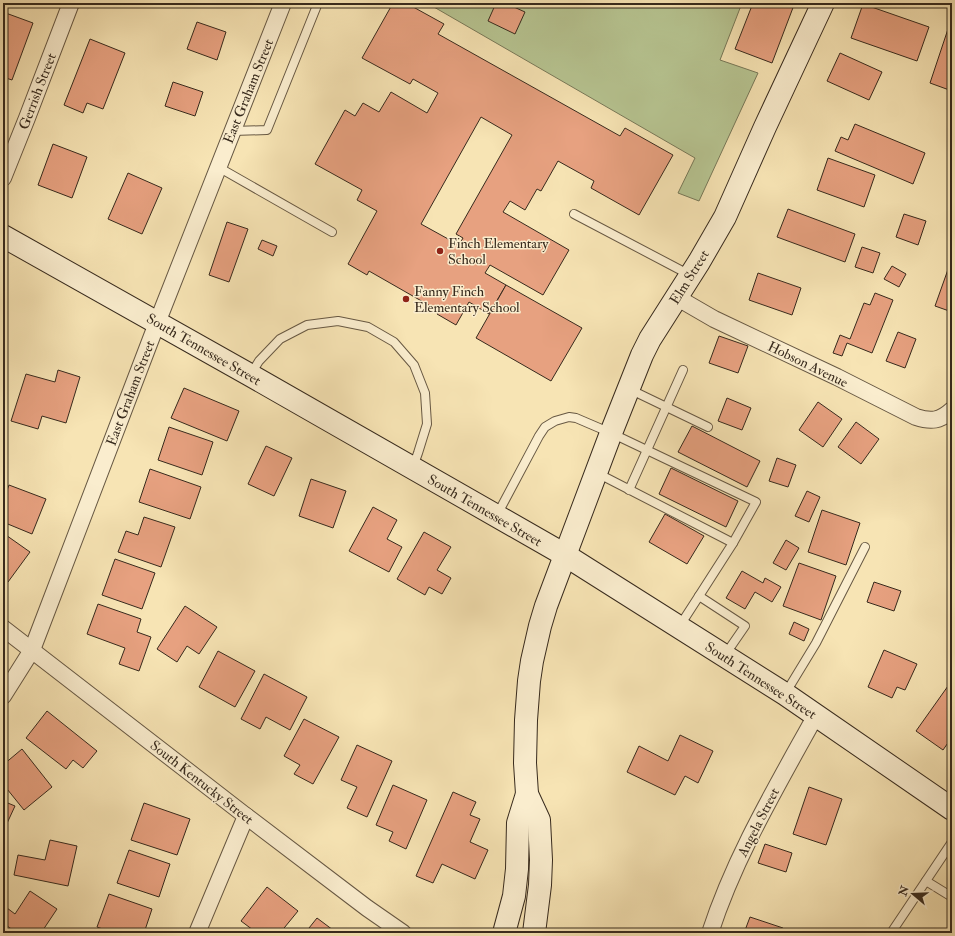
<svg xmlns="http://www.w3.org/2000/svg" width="955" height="936" font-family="'IM FELL Double Pica',serif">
	<rect width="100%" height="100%" fill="#f7e4b4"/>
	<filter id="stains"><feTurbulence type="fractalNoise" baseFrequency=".005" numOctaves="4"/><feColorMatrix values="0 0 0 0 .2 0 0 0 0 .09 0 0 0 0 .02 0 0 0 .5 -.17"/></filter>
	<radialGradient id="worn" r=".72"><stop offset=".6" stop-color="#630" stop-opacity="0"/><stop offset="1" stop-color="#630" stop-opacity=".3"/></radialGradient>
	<!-- green -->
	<path fill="#b7c592" stroke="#777858" d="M 427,3 L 742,3 L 720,60 L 758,73 L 699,201 L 678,193 L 695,158 Z"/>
	<!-- building -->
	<g fill="#e7a180" stroke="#372a1d" fill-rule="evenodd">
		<path d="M 393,3 L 406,3 L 444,24 L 438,34 L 620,136 L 625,128 L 673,155 L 639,215 L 591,188 L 594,181 L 558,161 L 541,191 L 537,189 L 525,210 L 510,201 L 503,212 L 569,250 L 543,295 L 490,265 L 485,273 L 506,285 L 489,314 L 469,302 L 456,325 L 437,314 L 439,311 L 369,271 L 367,275 L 348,264 L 377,211 L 357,200 L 362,190 L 315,164 L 345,110 L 355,116 L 363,103 L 379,112 L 391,92 L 427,113 L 438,93 L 413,79 L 410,84 L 362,58 ZM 481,117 L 512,135 L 456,234 L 463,238 L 459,245 L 421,224 Z"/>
		<path d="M 496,3 L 505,3 L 525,12 L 515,34 L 488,21 Z"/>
		<path d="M 753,3 L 788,3 L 794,5 L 772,63 L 735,49 Z"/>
		<path d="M 863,4 L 929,27 L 917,61 L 851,38 Z"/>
		<path d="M 3,12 L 33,23 L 12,80 L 3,77 Z"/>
		<path d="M 197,22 L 226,32 L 217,60 L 187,49 Z"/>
		<path d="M 948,29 L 952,30 L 952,91 L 930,83 Z"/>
		<path d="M 90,39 L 125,53 L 103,109 L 87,103 L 83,113 L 64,105 Z"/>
		<path d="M 840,53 L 882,72 L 869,100 L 827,81 Z"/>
		<path d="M 173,82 L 203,92 L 195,116 L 165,106 Z"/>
		<path d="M 855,124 L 925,153 L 913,184 L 835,151 L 841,137 L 848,140 Z"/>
		<path d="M 53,144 L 87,157 L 72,198 L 38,185 Z"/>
		<path d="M 828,158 L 875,175 L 864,207 L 817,190 Z"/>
		<path d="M 128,173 L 162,188 L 142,234 L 108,219 Z"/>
		<path d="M 788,209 L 855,234 L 845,262 L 777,237 Z"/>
		<path d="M 904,214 L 926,221 L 918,245 L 896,237 Z"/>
		<path d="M 227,222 L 248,229 L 229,282 L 209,275 Z"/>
		<path d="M 262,240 L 277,246 L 273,256 L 258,249 Z"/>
		<path d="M 862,247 L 880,253 L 873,273 L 855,267 Z"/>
		<path d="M 951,261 L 952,261 L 952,312 L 935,306 Z"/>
		<path d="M 892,266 L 906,274 L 899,287 L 884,279 Z"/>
		<path d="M 758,273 L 801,288 L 792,315 L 749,300 Z"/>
		<path d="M 506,285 L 582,328 L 551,381 L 476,338 Z"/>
		<path d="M 875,293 L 893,300 L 872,353 L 847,343 L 842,356 L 833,353 L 840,335 L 850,339 L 864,303 L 870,305 Z"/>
		<path d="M 898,332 L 916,339 L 905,368 L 886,361 Z"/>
		<path d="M 719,336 L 748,346 L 738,373 L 709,363 Z"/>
		<path d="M 58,370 L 80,377 L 66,423 L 42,416 L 38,429 L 11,421 L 26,374 L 55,382 Z"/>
		<path d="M 184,388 L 239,411 L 227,441 L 171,418 Z"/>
		<path d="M 727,398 L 751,408 L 742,430 L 718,421 Z"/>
		<path d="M 818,402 L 842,419 L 823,447 L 799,430 Z"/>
		<path d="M 856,422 L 879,439 L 861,464 L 838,447 Z"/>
		<path d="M 692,426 L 760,461 L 747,487 L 678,452 Z"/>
		<path d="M 169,427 L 213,442 L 202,475 L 158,460 Z"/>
		<path d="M 266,446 L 292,458 L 274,496 L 248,484 Z"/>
		<path d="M 777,458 L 796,465 L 788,487 L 769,481 Z"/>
		<path d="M 671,468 L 738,501 L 726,527 L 659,494 Z"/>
		<path d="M 150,469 L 201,487 L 190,519 L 139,502 Z"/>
		<path d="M 311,479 L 346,491 L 333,528 L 299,516 Z"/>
		<path d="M 9,485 L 46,499 L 32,534 L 3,522 L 3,501 Z"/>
		<path d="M 807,491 L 820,497 L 809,522 L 795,516 Z"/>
		<path d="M 373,507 L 397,520 L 387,539 L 402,547 L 389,572 L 349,551 Z"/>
		<path d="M 822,510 L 860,523 L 846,565 L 808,552 Z"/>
		<path d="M 665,514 L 704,536 L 687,564 L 649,542 Z"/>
		<path d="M 144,517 L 175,527 L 161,567 L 118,552 L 126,531 L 138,535 Z"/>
		<path d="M 424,532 L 451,547 L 437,570 L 451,578 L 442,594 L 429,587 L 425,595 L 397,579 Z"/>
		<path d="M 3,533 L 30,552 L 8,582 L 3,578 Z"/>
		<path d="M 786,540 L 799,548 L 786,570 L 773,563 Z"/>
		<path d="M 115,559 L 155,573 L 142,609 L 102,595 Z"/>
		<path d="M 799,563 L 836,576 L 821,620 L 783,606 Z"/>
		<path d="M 742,571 L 763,583 L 765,578 L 781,587 L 772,602 L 755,592 L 745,609 L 726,598 Z"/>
		<path d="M 874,582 L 901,591 L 894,611 L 867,602 Z"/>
		<path d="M 98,604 L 141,619 L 137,632 L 151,637 L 139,671 L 119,664 L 125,648 L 87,634 Z"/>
		<path d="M 185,606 L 217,627 L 199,654 L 187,646 L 177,662 L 157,649 Z"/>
		<path d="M 794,622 L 809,629 L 804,641 L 789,634 Z"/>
		<path d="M 884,650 L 917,664 L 905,690 L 897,687 L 892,698 L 868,687 Z"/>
		<path d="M 218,651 L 255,671 L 235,707 L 199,687 Z"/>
		<path d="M 264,674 L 307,697 L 290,730 L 266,717 L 260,729 L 241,719 Z"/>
		<path d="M 948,686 L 952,689 L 952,737 L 943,750 L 916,731 Z"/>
		<path d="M 47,711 L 97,751 L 83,768 L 73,760 L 66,769 L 26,738 Z"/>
		<path d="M 304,719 L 339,737 L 313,784 L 294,774 L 300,765 L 284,756 Z"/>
		<path d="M 680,735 L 713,751 L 698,783 L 685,776 L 675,795 L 627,772 L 639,746 L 668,761 Z"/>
		<path d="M 357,745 L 392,761 L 367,817 L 347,808 L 357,787 L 341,780 Z"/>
		<path d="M 22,749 L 52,787 L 24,810 L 3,784 L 3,765 Z"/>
		<path d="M 393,785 L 427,800 L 406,849 L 389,841 L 393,832 L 376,825 Z"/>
		<path d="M 809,787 L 842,799 L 826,845 L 793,834 Z"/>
		<path d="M 453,792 L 476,802 L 470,815 L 480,819 L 470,842 L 488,850 L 475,879 L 442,864 L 433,883 L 416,876 Z"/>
		<path d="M 3,801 L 15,806 L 3,832 Z"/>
		<path d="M 144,803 L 190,819 L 177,855 L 131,840 Z"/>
		<path d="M 50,840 L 77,846 L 68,886 L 14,875 L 18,855 L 45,860 Z"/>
		<path d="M 765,844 L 792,853 L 786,872 L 758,863 Z"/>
		<path d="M 129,850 L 170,864 L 159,897 L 117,883 Z"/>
		<path d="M 267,887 L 298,911 L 280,933 L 257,933 L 241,921 Z"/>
		<path d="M 30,891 L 57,909 L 41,933 L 17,933 L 3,923 L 3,913 L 7,908 L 15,914 Z"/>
		<path d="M 109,894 L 152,909 L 144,933 L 114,933 L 97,927 Z"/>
		<path d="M 750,917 L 783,928 L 781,933 L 744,933 Z"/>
		<path d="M 317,918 L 337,933 L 305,933 Z"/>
	</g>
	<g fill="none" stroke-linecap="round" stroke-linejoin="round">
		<defs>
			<g id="lane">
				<path d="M 233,131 L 267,130 L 318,3"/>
				<path d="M 218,167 L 332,232"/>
				<path d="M 574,214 L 690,275"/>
				<path d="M 251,374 L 259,361 L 280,339 L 307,325 L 338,321 L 368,327 L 394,342 L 414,365 L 425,393 L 427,424 L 418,453 L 413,467"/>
				<path d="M 629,389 L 708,427"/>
				<path d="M 597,473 L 733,543"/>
				<path d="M 629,490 L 683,370"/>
				<path d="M 497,515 L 539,436 L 545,427 L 555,421 L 569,417 L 576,418 L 611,433 L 756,502 L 733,543 L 699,596"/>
				<path d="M 679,627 L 699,596 L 745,626 L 725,655"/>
				<path d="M 785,694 L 816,643 L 865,547"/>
				<path d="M 926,881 L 952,897"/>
				<path d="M 891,933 L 952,842"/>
			</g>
			<g id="street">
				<path d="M 3,178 L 27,118 L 71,3"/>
				<path d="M 676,297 L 714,319 L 837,377 L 916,417 C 931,422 940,421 952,410"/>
				<path d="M 3,628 L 246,816 L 367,908 L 403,933"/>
				<path d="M 3,696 L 32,650 L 157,323 L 283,3"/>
				<path d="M 197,933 L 246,816"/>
				<path d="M 710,933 C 735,856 777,786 816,715"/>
			</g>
			<g id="secondary">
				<path d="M 3,236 L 250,375 L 565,555 L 785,694 L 952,809"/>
				<path d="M 504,933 L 514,896 L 517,869 L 518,823 L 527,794"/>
				<path d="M 534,933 L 540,885 L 541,860 L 539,820 L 527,794 L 525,763 L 526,720 L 529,681 L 532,661 L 540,626 L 546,606 L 611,433 L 642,355 L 650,339 L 699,262 L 725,217 L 765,127 L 823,3"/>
			</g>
		</defs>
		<!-- lane casing -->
		<use href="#lane" stroke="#675843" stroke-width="10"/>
		<!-- street casing -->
		<use href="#street" stroke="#675843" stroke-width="18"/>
		<!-- secondary casing -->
		<use href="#secondary" stroke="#372a1d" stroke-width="24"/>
		<!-- lane -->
		<use href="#lane" stroke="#faedce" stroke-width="8"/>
		<!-- street -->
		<use href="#street" stroke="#faedce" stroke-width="16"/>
		<!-- secondary -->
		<use href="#secondary" stroke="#faedce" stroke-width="22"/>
	</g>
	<!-- markers -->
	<g fill="#8f2418" stroke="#faedce" stroke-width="1.5">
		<circle cx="440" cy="251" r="4"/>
		<circle cx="406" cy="299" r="4"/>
	</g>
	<g text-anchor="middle" stroke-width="3" stroke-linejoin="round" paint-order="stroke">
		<!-- street labels -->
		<g font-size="14" fill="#372a1d" stroke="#faedce">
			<text transform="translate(37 91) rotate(-69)" y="5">Gerrish Street</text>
			<text transform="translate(248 91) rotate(-68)" y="5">East Graham Street</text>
			<text transform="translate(689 277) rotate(-58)" y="5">Elm Street</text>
			<text transform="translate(204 349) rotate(30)" y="5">South Tennessee Street</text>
			<text transform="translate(808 364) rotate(26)" y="5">Hobson Avenue</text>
			<text transform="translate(130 393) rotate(-69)" y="5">East Graham Street</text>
			<text transform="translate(485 510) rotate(30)" y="5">South Tennessee Street</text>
			<text transform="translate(761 680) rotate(33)" y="5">South Tennessee Street</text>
			<text transform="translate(202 782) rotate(38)" y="5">South Kentucky Street</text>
			<text transform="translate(758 822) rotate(-63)" y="5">Angela Street</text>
		</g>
		<!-- poi labels -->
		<g font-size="14" fill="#372a1d" stroke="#faedce" text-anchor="start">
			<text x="448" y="248">Finch Elementary<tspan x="448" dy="16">School</tspan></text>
			<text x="414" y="296">Fanny Finch<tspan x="414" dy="16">Elementary School</tspan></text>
		</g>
	</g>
	<!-- margin -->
	<rect width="955" height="936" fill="none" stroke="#f7e4b4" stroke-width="16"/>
	<rect x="4" y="4" width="947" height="928" fill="none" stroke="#372a1d" stroke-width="2"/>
	<rect x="8" y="8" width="939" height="920" fill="none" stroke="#372a1d"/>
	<!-- north arrow -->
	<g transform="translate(913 894) rotate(289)" stroke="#faedce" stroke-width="3" paint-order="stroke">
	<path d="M0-3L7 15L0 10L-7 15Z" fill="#372a1d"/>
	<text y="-6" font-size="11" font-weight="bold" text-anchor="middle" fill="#372a1d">N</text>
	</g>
	<rect width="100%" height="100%" filter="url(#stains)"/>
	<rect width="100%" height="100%" fill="url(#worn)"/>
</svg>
